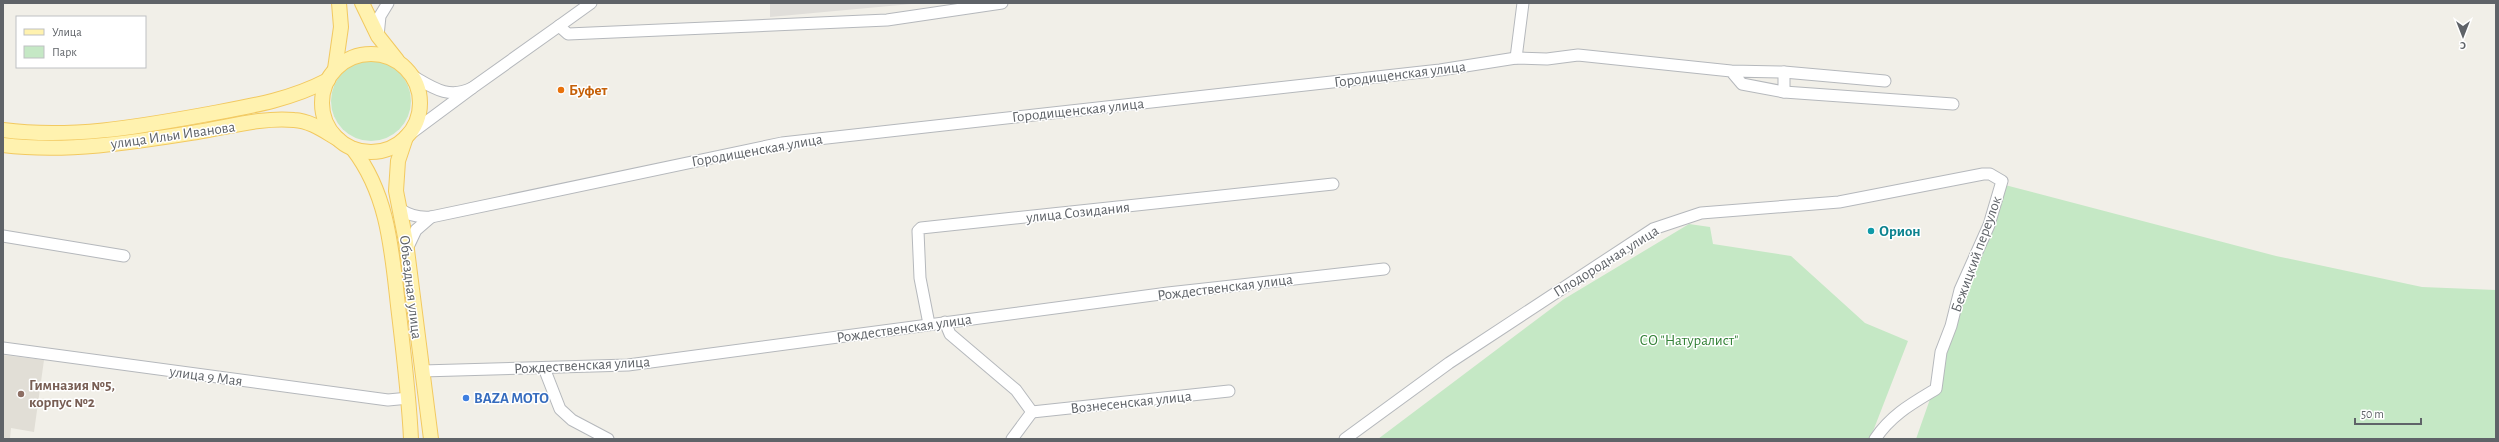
<svg xmlns="http://www.w3.org/2000/svg" width="2499" height="442" font-family="'Alegreya Sans',sans-serif">
	<rect width="100%" height="100%" fill="#f1efe8"/>
	<!-- industrial -->
	<path fill="#e0deda" d="M 770,3 L 922,3 L 770,17 Z"/>
	<!-- education -->
	<path fill="#e1ded6" d="M 3,355 L 44,360 L 34,432 L 11,428 L 10,439 L 3,439 Z"/>
	<!-- green -->
	<g fill="#c5e8c5">
		<circle cx="371" cy="101" r="40"/>
		<path d="M 2005,185 L 2276,256 L 2422,287 L 2496,290 L 2496,439 L 1916,439 Z"/>
		<path d="M 1689,224 L 1710,227 L 1713,244 L 1791,256 L 1865,323 L 1908,341 L 1870,439 L 1378,439 L 1564,299 Z"/>
	</g>
	<g fill="none" stroke-linecap="round" stroke-linejoin="round">
		<defs>
			<g id="minor">
				<path d="M 559,26 L 591,3"/>
				<path d="M 378,36 L 380,16 L 388,3"/>
				<path d="M 1516,58 L 1523,3"/>
				<path d="M 1784,72 L 1885,81"/>
				<path d="M 472,88 L 559,26 L 568,34 L 887,20 L 1002,3"/>
				<path d="M 1784,92 L 1953,104"/>
				<path d="M 406,137 L 472,88 C 448,100 432,87 411,75"/>
				<path d="M 400,209 C 410,216 419,218 431,217 L 782,143 L 1440,70 L 1516,58 L 1547,59 L 1578,55 L 1731,71 L 1742,84 L 1784,92 L 1784,72 L 1731,71"/>
				<path d="M 3,236 L 124,256"/>
				<path d="M 407,249 L 416,230 L 431,217"/>
				<path d="M 945,322 L 950,334 L 1016,390 L 1032,412"/>
				<path d="M 929,324 L 920,278 L 918,231 L 921,228 L 1333,184"/>
				<path d="M 3,348 L 388,400 L 409,398"/>
				<path d="M 544,368 L 560,409 L 572,420 L 608,439"/>
				<path d="M 422,371 L 628,365 L 1168,293 L 1384,269"/>
				<path d="M 1032,412 L 1229,391"/>
				<path d="M 1012,439 L 1032,412"/>
				<path d="M 1345,439 L 1449,363 L 1653,229 L 1701,213 L 1839,202 L 1983,174 L 1990,174 L 2002,181 L 1989,225 L 1960,290 L 1951,326 L 1941,352 L 1936,389 C 1911,404 1891,415 1875,439"/>
			</g>
			<g id="major">
				<path d="M 362,3 L 378,36 L 397,60"/>
				<circle cx="371" cy="103" r="49"/>
				<path d="M 335,69 L 341,27 L 339,3"/>
				<path d="M 3,130 C 70,139 137,127 203,115 C 246,107 288,101 328,80"/>
				<path d="M 406,137 L 398,161 L 396,191 L 406,242 L 431,439"/>
				<path d="M 3,145 C 67,153 134,142 197,132 C 229,127 262,117 294,120 C 311,121 324,131 338,139"/>
				<path d="M 353,149 C 390,197 392,256 399,314 C 404,356 409,397 411,439"/>
			</g>
		</defs>
		<!-- minor casing -->
		<use href="#minor" stroke="#b5b8bc" stroke-width="13"/>
		<!-- major casing -->
		<use href="#major" stroke="#f2c960" stroke-width="16"/>
		<!-- minor -->
		<use href="#minor" stroke="#fff" stroke-width="11"/>
		<!-- major -->
		<use href="#major" stroke="#fff2af" stroke-width="14"/>
	</g>
	<!-- markers -->
	<circle fill="#e8710a" stroke="#fff" stroke-width="1.5" cx="561" cy="90" r="4"/>
	<circle fill="#0f9aa8" stroke="#fff" stroke-width="1.5" cx="1871" cy="231" r="4"/>
	<circle fill="#8d6e63" stroke="#fff" stroke-width="1.5" cx="21" cy="394" r="4"/>
	<circle fill="#3f7fe0" stroke="#fff" stroke-width="1.5" cx="466" cy="398" r="4"/>
	<g text-anchor="middle" stroke-width="3" stroke-linejoin="round" paint-order="stroke">
		<!-- street labels -->
		<g font-size="15" fill="#5f6368" stroke="#fff">
			<text transform="translate(1400 74) rotate(-7)" y="5">Городищенская улица</text>
			<text transform="translate(1078 110) rotate(-6)" y="5">Городищенская улица</text>
			<text transform="translate(173 135) rotate(-8)" y="5">улица Ильи Иванова</text>
			<text transform="translate(757 150) rotate(-10)" y="5">Городищенская улица</text>
			<text transform="translate(1078 212) rotate(-6)" y="5">улица Созидания</text>
			<text transform="translate(1976 254) rotate(-70)" y="5">Бежицкий переулок</text>
			<text transform="translate(1606 261) rotate(-32)" y="5">Плодородная улица</text>
			<text transform="translate(411 287) rotate(83)" y="5">Объездная улица</text>
			<text transform="translate(1225 287) rotate(-7)" y="5">Рождественская улица</text>
			<text transform="translate(904 328) rotate(-8)" y="5">Рождественская улица</text>
			<text transform="translate(582 365) rotate(-3)" y="5">Рождественская улица</text>
			<text transform="translate(206 376) rotate(8)" y="5">улица 9 Мая</text>
			<text transform="translate(1131 402) rotate(-6)" y="5">Вознесенская улица</text>
		</g>
		<!-- food labels -->
		<g font-size="15" font-weight="bold" fill="#c56008" stroke="#fff" text-anchor="start">
			<text x="569" y="95">Буфет</text>
		</g>
		<!-- culture labels -->
		<g font-size="15" font-weight="bold" fill="#0d838f" stroke="#fff" text-anchor="start">
			<text x="1879" y="236">Орион</text>
		</g>
		<!-- park labels -->
		<g font-size="15" fill="#348238" stroke="#fff">
			<text x="1689" y="345">СО "Натуралист"</text>
		</g>
		<!-- education labels -->
		<g font-size="15" font-weight="bold" fill="#785e54" stroke="#fff" text-anchor="start">
			<text x="29" y="390">Гимназия №5,<tspan x="29" dy="17">корпус №2</tspan></text>
		</g>
		<!-- shop labels -->
		<g font-size="15" font-weight="bold" fill="#366cbe" stroke="#fff" text-anchor="start">
			<text x="474" y="403">BAZA MOTO</text>
		</g>
	</g>
	<!-- border -->
	<rect width="2499" height="442" fill="none" stroke="#5f6368" stroke-width="8"/>
	<!-- legend -->
	<rect x="16" y="16" width="130" height="52" fill="#ffffff" stroke="#bfc1c3"/>
	<rect x="24" y="29" width="20" height="6" fill="#fff2af" stroke="#bfc1c3"/>
	<text x="52" y="36" font-size="12" fill="#5f6368">Улица</text>
	<rect x="24" y="46" width="20" height="12" fill="#c5e8c5" stroke="#bfc1c3"/>
	<text x="52" y="56" font-size="12" fill="#5f6368">Парк</text>
	<!-- north arrow -->
	<g transform="translate(2463 36) rotate(180)" stroke="#ffffff" stroke-width="3" paint-order="stroke">
	<path d="M0-3L7 15L0 10L-7 15Z" fill="#5f6368"/>
	<text y="-6" font-size="11" font-weight="bold" text-anchor="middle" fill="#5f6368">С</text>
	</g>
	<!-- scale -->
	<path d="M2355 418v6h66v-6" fill="none" stroke="#5f6368" stroke-width="2"/>
	<text x="2361" y="418" font-size="12" fill="#5f6368" stroke="#ffffff" stroke-width="3" paint-order="stroke">50 m</text>
</svg>
